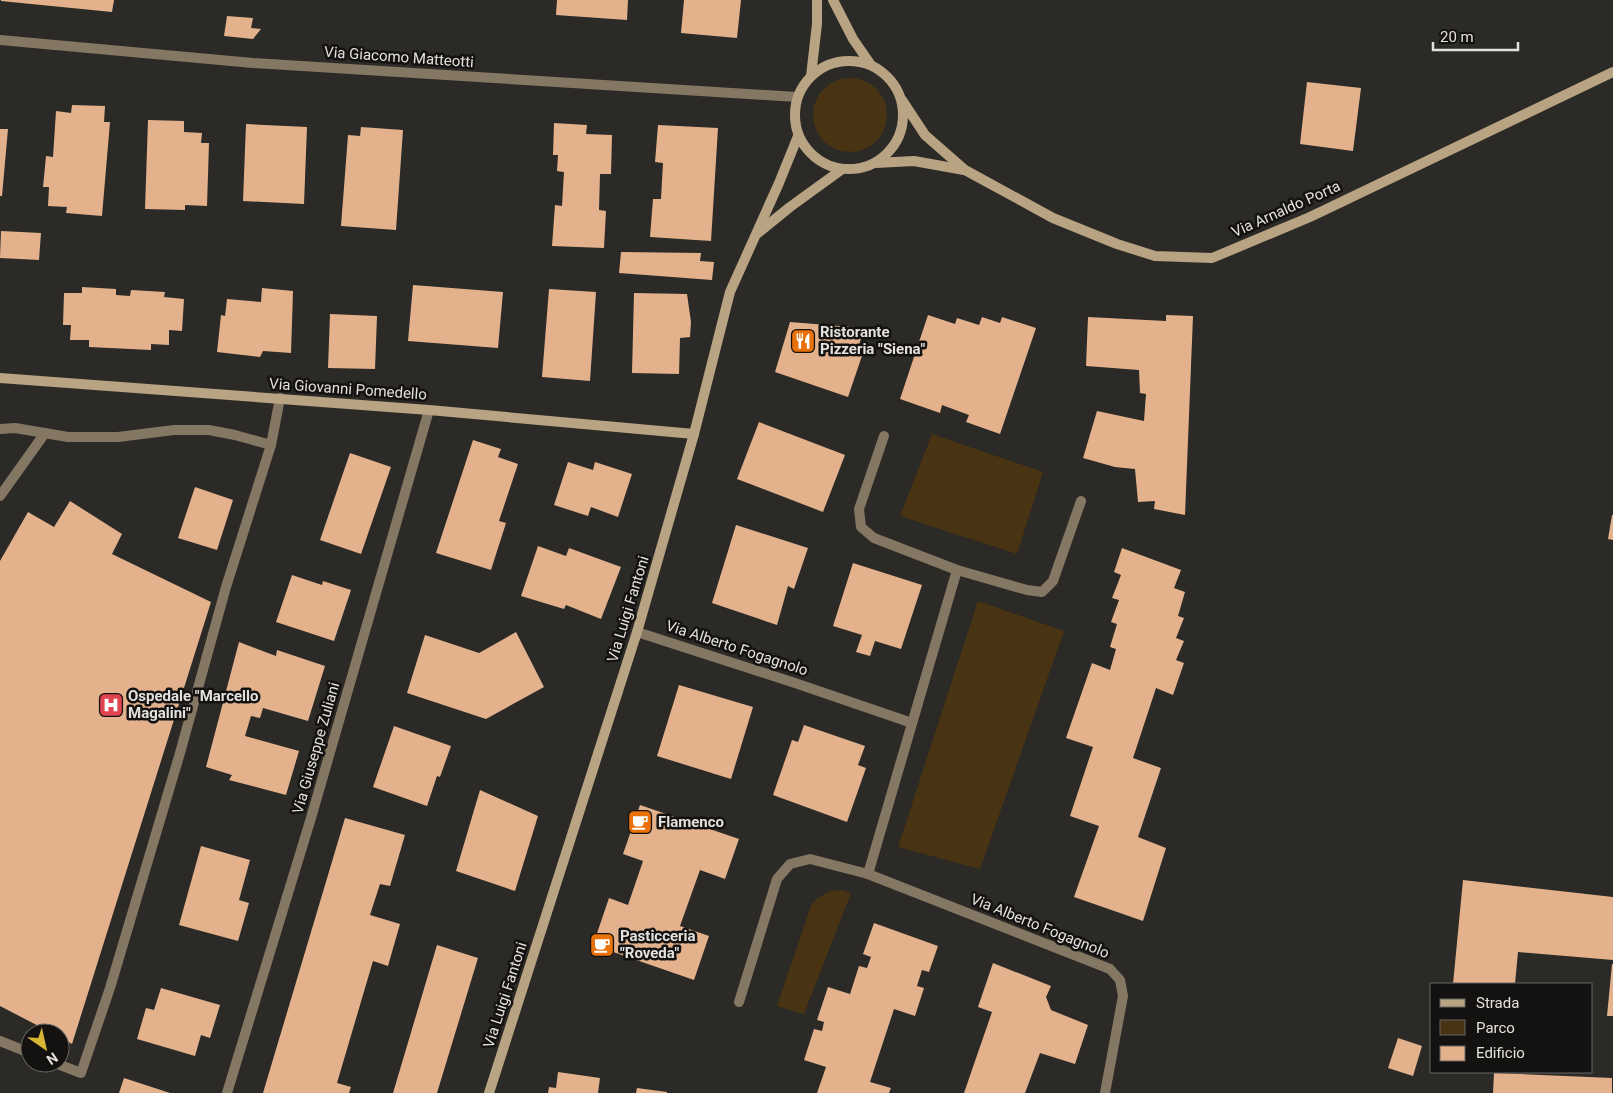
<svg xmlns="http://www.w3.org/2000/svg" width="1613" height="1093" font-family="Roboto,sans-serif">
	<rect width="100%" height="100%" fill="#2c2a26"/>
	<!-- green -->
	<g fill="#483312">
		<circle cx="850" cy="115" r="37"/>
		<path d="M 932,434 L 1043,472 L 1017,554 L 900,516 Z"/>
		<path d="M 978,601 L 1064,631 L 980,869 L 898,847 Z"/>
		<path d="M 840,890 L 851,893 L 804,1014 L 777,1006 L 812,903 C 821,895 827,891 840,890 Z"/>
	</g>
	<!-- building -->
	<g fill="#e3b28d">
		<path d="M 1,0 L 114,0 L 112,12 L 1,1 Z"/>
		<path d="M 557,0 L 628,0 L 627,20 L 556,15 Z"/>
		<path d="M 684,0 L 741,0 L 737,38 L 681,33 Z"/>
		<path d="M 227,16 L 253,18 L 251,28 L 261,29 L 253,39 L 224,36 Z"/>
		<path d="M 1307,82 L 1361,88 L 1353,151 L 1300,144 Z"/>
		<path d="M 72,105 L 105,106 L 104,122 L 110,122 L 102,216 L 66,213 L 67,207 L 48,206 L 49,187 L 43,187 L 46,156 L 53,157 L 56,111 L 71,113 Z"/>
		<path d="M 148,120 L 184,121 L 184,132 L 202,133 L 201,143 L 209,143 L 207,206 L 185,205 L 185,210 L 145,209 Z"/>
		<path d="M 554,123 L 587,125 L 586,134 L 612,135 L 611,174 L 600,174 L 599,210 L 606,211 L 604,248 L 552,246 L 555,205 L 562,206 L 564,172 L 557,171 L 558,155 L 553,155 Z"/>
		<path d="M 246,124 L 307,127 L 304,204 L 243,201 Z"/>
		<path d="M 658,125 L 718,128 L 711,241 L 650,237 L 653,199 L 661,199 L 663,163 L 655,162 Z"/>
		<path d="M 361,127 L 403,130 L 396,230 L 341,226 L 348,135 L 360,136 Z"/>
		<path d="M 0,129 L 8,129 L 2,196 L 0,196 Z"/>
		<path d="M 1,231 L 41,233 L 39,260 L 0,258 Z"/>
		<path d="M 621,252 L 701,253 L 700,261 L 714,262 L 712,280 L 619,273 Z"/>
		<path d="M 413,285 L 503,292 L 498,348 L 408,341 Z"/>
		<path d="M 82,287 L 116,289 L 116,295 L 130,296 L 131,290 L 165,292 L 164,297 L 184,299 L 182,331 L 169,330 L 169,345 L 151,344 L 151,350 L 89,347 L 89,340 L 70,340 L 71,325 L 63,325 L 64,293 L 82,293 Z"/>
		<path d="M 262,288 L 293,291 L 291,353 L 263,351 L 260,357 L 217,352 L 221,315 L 225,316 L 227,299 L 261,302 Z"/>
		<path d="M 549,289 L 596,292 L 590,381 L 542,377 Z"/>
		<path d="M 634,293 L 687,294 L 691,322 L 690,337 L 680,338 L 679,374 L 632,373 Z"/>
		<path d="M 330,314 L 377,316 L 375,369 L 328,368 Z"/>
		<path d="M 928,315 L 955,324 L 957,318 L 979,325 L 982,317 L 1000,323 L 1002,317 L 1036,328 L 1000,434 L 966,422 L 969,415 L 942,405 L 940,413 L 900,399 Z"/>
		<path d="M 1166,315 L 1193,316 L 1185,515 L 1154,509 L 1155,501 L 1138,502 L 1135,469 L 1115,467 L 1083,458 L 1097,411 L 1144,421 L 1146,394 L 1140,393 L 1139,370 L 1086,366 L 1088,317 L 1166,321 Z"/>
		<path d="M 790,322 L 864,328 L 859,345 L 864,350 L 848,397 L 775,372 Z"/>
		<path d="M 759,422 L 845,455 L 823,512 L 737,479 Z"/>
		<path d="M 473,440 L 501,449 L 498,457 L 518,464 L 499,521 L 506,523 L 491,570 L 436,553 Z"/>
		<path d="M 350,453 L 391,467 L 361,554 L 320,540 Z"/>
		<path d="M 568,462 L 593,470 L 595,462 L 632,474 L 618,517 L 591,507 L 588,516 L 554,505 Z"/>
		<path d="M 195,487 L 233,500 L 217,550 L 178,538 Z"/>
		<path d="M 70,501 L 122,534 L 112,554 L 211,602 L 72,1044 L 60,1037 L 60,1033 L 52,1033 L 0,1006 L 0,561 L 28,512 L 54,527 Z"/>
		<path d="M 1612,515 L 1613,515 L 1613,540 L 1608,539 Z"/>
		<path d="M 736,525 L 808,548 L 794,589 L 788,586 L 777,625 L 712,603 Z"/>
		<path d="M 538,546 L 566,556 L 569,548 L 621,567 L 601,619 L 566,605 L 564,609 L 521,596 Z"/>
		<path d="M 1122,548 L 1181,570 L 1174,588 L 1185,592 L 1178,616 L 1184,618 L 1176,638 L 1184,641 L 1176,660 L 1184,663 L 1173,695 L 1156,688 L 1133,758 L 1161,768 L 1138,837 L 1166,848 L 1143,921 L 1074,897 L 1099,826 L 1070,816 L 1093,747 L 1066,738 L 1092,663 L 1110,670 L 1116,649 L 1110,647 L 1117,624 L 1111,622 L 1119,600 L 1112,598 L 1121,575 L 1114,572 Z"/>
		<path d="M 853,563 L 922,585 L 901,649 L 875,641 L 870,656 L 856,652 L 862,635 L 833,626 Z"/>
		<path d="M 292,575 L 322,585 L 323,581 L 351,590 L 334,641 L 276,622 Z"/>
		<path d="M 516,632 L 544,687 L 486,719 L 407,693 L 425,635 L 479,653 Z"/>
		<path d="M 239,642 L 276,656 L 277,650 L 325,666 L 308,721 L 263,708 L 260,718 L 251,716 L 245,736 L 299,751 L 286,795 L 229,780 L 232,775 L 206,767 Z"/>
		<path d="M 679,685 L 753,707 L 731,779 L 657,756 Z"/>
		<path d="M 804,725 L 865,746 L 858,765 L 866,768 L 847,822 L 773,795 L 792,740 L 798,742 Z"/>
		<path d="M 394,726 L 451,746 L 440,777 L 437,776 L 427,806 L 373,787 Z"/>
		<path d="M 480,790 L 538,816 L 515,891 L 456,871 Z"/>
		<path d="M 640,805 L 739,839 L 725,879 L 700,870 L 680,926 L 709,936 L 694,980 L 593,945 L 609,898 L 628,905 L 643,861 L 623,854 Z"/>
		<path d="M 345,818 L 405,835 L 390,886 L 380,884 L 370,915 L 400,924 L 388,966 L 373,961 L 337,1083 L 351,1087 L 349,1093 L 263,1093 Z"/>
		<path d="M 201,846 L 250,860 L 239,900 L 249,903 L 238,941 L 179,925 Z"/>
		<path d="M 1463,880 L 1613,897 L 1613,960 L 1518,952 L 1515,984 L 1453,984 Z"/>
		<path d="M 874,923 L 938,946 L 929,972 L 922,970 L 917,986 L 924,988 L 915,1016 L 894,1009 L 870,1082 L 891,1088 L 889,1093 L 817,1093 L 826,1067 L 804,1060 L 814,1029 L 822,1031 L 824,1022 L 817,1020 L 828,987 L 850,994 L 859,966 L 867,968 L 871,957 L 863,954 Z"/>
		<path d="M 437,945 L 478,958 L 437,1093 L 393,1093 Z"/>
		<path d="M 993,963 L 1051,986 L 1046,997 L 1051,1010 L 1088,1025 L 1075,1064 L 1040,1053 L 1025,1093 L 964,1093 L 992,1012 L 978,1007 Z"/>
		<path d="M 1612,964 L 1613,964 L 1613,1016 L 1607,1016 Z"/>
		<path d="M 161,988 L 220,1005 L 210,1038 L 201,1035 L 195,1056 L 137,1039 L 146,1008 L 154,1010 Z"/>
		<path d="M 1398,1038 L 1422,1046 L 1413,1076 L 1388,1068 Z"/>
		<path d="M 558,1072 L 600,1078 L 598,1093 L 548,1093 L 549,1087 L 556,1088 Z"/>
		<path d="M 1494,1073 L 1612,1078 L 1612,1093 L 1493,1093 Z"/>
		<path d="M 124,1078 L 170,1093 L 119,1093 Z"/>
		<path d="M 637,1088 L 667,1092 L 667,1093 L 636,1093 Z"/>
	</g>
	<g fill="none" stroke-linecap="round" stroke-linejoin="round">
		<!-- lane -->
		<g stroke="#847763" stroke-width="10">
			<path d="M 0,429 L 15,428 L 68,437 L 118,437 L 174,430 L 209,430 L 235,435 L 271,445 L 280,398"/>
			<path d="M 0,496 L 45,433"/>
			<path d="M 0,1041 L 30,1053"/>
			<path d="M 55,1063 L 81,1073 L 110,988 L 180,753 L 226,587 L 271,445"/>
		</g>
		<!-- street -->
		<g stroke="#847763" stroke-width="10">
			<path d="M 0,40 L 253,63 L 797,97"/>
			<path d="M 884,436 L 859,509 L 861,527 L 874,538 L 957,570 L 1027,590 L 1042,592 L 1053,581 L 1081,501"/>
			<path d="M 957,570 L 868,874 L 1110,969 L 1120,980 L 1123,996 L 1105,1093"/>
			<path d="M 637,632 L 795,683 L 912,723"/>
			<path d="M 739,1002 L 777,879 L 790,864 L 810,859 L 868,874"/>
			<path d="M 227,1093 L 311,818 L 429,410"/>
		</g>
		<!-- secondary -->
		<g stroke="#b8a382" stroke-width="10">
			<path d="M 833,0 L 853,39 L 871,65"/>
			<circle cx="849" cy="115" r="54"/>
			<path d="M 811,76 L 817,24 L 817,0"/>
			<path d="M 902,100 L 925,135 L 965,170 L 1053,218 L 1117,244 L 1155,256 L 1212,258 L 1310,217 L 1613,72"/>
			<path d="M 876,163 L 914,161 L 964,170"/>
			<path d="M 758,233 L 790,207 L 841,170"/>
			<path d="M 0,378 L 429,410 L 694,434"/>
			<path d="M 489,1093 L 637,632 L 694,434 L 730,292 L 779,183 L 798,136"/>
		</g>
	</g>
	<!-- icons -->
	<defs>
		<symbol id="restaurant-square" viewBox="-11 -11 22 22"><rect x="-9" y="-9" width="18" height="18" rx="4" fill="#e8710a" stroke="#141211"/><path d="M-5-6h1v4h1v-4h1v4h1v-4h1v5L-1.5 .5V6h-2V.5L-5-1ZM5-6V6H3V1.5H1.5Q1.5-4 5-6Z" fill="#fff"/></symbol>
		<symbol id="hospital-square" viewBox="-11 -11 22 22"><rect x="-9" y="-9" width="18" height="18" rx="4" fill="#e0444e" stroke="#141211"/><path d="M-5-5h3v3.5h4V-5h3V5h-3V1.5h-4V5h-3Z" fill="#fff"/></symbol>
		<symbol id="cafe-square" viewBox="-11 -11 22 22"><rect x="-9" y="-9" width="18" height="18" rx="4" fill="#e8710a" stroke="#141211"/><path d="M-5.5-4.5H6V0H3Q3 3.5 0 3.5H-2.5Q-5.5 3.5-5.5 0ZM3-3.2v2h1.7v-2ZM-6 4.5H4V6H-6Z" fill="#fff"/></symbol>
	</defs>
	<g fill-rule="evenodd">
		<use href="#restaurant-square" x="789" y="327" width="28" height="28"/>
		<use href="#hospital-square" x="97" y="691" width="28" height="28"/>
		<use href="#cafe-square" x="626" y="808" width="28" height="28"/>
		<use href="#cafe-square" x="588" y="931" width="28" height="28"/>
	</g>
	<g text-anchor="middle" stroke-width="5" stroke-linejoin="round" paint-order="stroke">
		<!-- street labels -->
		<g font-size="15" fill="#e3e1de" stroke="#141211">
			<text transform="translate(399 57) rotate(4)" y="5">Via Giacomo Matteotti</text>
			<text transform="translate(1286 209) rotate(-24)" y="5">Via Arnaldo Porta</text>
			<text transform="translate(348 389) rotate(4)" y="5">Via Giovanni Pomedello</text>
			<text transform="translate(628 609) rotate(-73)" y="5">Via Luigi Fantoni</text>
			<text transform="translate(737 648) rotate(18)" y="5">Via Alberto Fogagnolo</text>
			<text transform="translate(316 748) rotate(-74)" y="5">Via Giuseppe Zuliani</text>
			<text transform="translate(1040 926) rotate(22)" y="5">Via Alberto Fogagnolo</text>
			<text transform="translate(505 995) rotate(-72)" y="5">Via Luigi Fantoni</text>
		</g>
		<!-- poi labels -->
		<g font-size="15" font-weight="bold" fill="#e3e1de" stroke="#141211" text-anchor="start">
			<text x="820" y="337">Ristorante<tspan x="820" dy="17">Pizzeria "Siena"</tspan></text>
			<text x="128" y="701">Ospedale "Marcello<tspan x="128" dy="17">Magalini"</tspan></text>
			<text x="658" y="827">Flamenco</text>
			<text x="620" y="941">Pasticceria<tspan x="620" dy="17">"Roveda"</tspan></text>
		</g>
	</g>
	<!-- legend -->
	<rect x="1430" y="983" width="162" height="90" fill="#141211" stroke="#676563"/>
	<rect x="1440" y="999" width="25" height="8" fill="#b8a382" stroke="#676563"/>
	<text x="1476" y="1008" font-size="15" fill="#e3e1de">Strada</text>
	<rect x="1440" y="1020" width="25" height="15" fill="#483312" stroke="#676563"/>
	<text x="1476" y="1033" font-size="15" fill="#e3e1de">Parco</text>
	<rect x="1440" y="1046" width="25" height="15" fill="#e3b28d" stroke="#676563"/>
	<text x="1476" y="1058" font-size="15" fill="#e3e1de">Edificio</text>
	<!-- north arrow -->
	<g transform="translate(45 1048) rotate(146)"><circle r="24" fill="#141211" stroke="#676563"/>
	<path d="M0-4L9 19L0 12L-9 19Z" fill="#d7b434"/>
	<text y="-8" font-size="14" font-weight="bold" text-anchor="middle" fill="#e3e1de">N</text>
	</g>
	<!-- scale -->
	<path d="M1433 42v8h85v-8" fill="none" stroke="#e3e1de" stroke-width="2.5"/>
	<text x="1440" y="42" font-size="15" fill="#e3e1de" stroke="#141211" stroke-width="4" paint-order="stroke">20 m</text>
</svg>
